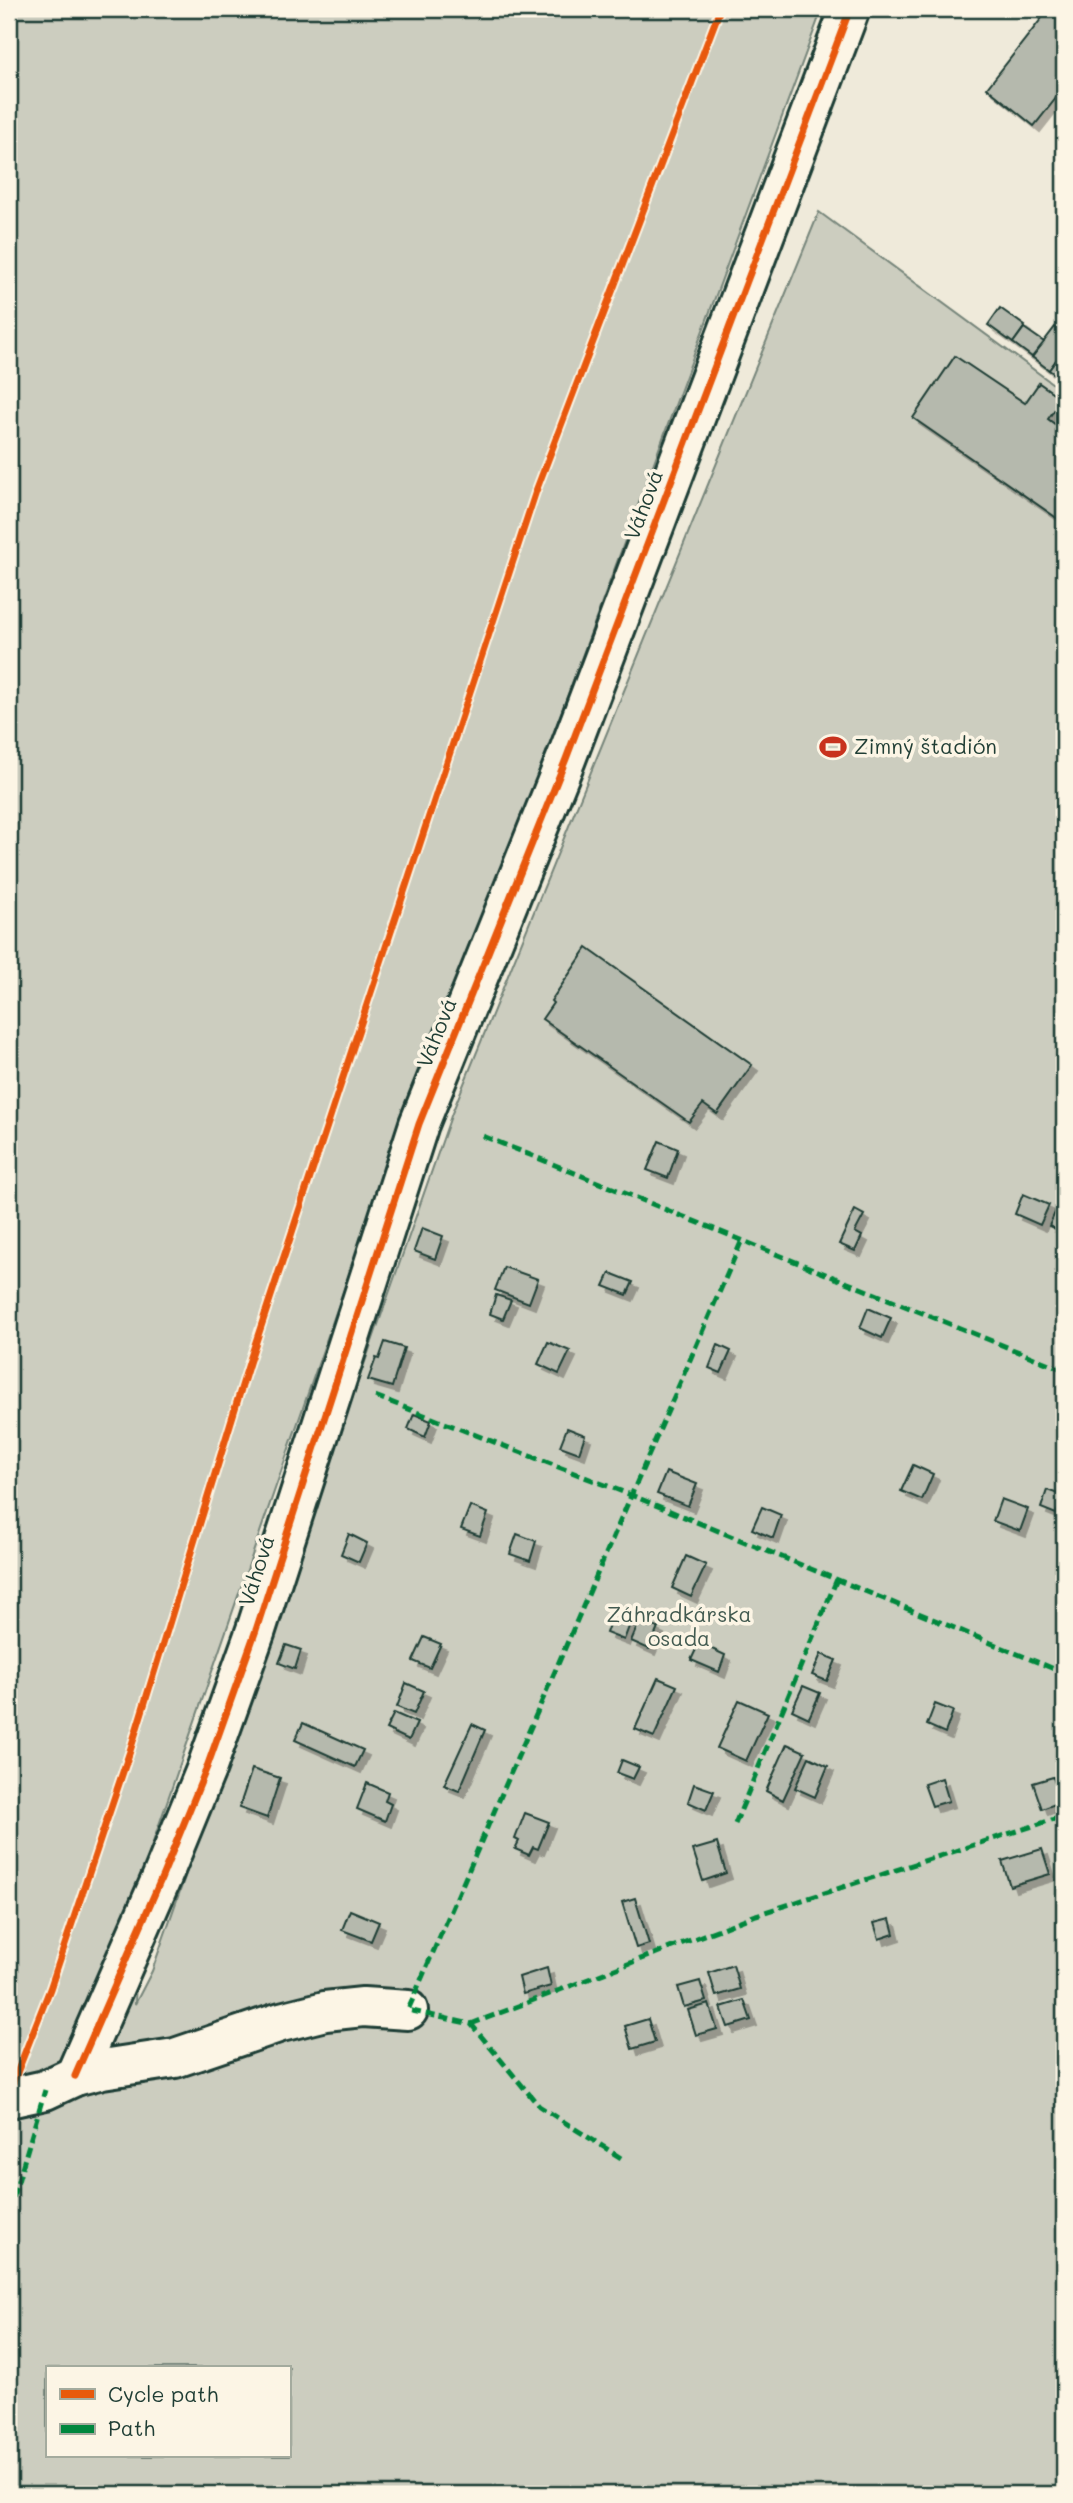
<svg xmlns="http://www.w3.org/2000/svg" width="1073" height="2503" font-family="Mali,sans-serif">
	<defs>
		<filter id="shadow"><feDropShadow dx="6" dy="6" stdDeviation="0" flood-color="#0004"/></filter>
	</defs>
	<rect width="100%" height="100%" fill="#efeada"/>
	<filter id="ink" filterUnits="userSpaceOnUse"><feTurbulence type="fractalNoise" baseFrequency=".0143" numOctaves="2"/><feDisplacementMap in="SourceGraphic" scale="14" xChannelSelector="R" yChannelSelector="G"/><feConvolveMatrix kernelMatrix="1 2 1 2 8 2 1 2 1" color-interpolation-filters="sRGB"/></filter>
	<g filter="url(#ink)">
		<!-- green -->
		<path fill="#cccdbf" stroke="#76857a" stroke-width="2" fill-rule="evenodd" d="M 9,9 L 822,9 L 504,867 L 411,1095 L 140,1880 L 135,2004 L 152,1971 L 452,1113 L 819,212 L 1064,392 L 1064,2494 L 9,2494 ZM 47,2368 L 289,2368 L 289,2456 L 47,2456 Z"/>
		<!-- building -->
		<g fill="#b5b9ad" stroke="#1f3d34" stroke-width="2" filter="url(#shadow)">
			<path d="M 1049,9 L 1064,9 L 1064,88 L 1034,126 L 987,88 Z"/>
			<path d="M 1000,308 L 1025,326 L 1013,343 L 988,325 Z"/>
			<path d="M 1055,327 L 1064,334 L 1064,349 L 1049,370 L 1032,357 Z"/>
			<path d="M 1024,328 L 1044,342 L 1032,357 L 1013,343 Z"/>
			<path d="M 1064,349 L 1064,381 L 1049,370 Z"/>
			<path d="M 955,356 L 1025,403 L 1039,383 L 1062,399 L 1048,419 L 1064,431 L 1064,523 L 913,418 Z"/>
			<path d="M 587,948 L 752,1065 L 717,1114 L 703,1104 L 689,1122 L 542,1019 L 553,1003 L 551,1001 Z"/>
			<path d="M 659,1141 L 678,1149 L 668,1178 L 647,1170 Z"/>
			<path d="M 1023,1194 L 1049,1205 L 1040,1225 L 1015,1214 Z"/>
			<path d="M 1057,1208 L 1064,1211 L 1064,1233 L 1049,1226 Z"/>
			<path d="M 855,1210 L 864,1215 L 855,1232 L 862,1236 L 855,1251 L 839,1244 Z"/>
			<path d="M 422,1228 L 443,1236 L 435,1259 L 414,1251 Z"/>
			<path d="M 504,1267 L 538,1279 L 529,1303 L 495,1290 Z"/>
			<path d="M 610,1273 L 633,1282 L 627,1295 L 604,1286 Z"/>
			<path d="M 496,1295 L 511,1300 L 503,1319 L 490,1314 Z"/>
			<path d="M 868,1308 L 891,1318 L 882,1338 L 860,1328 Z"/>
			<path d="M 385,1342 L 404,1348 L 392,1387 L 368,1380 L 376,1358 L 379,1359 Z"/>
			<path d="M 548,1342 L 570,1351 L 559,1374 L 538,1364 Z"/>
			<path d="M 718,1345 L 731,1351 L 721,1373 L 709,1368 Z"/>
			<path d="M 414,1414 L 431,1421 L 425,1437 L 408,1429 Z"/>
			<path d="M 567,1428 L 585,1435 L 579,1453 L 560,1446 Z"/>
			<path d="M 913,1465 L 933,1474 L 922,1500 L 901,1491 Z"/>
			<path d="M 666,1472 L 697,1484 L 688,1506 L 657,1494 Z"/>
			<path d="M 1047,1490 L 1064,1496 L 1056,1514 L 1041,1508 Z"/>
			<path d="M 1001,1499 L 1028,1509 L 1020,1531 L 993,1521 Z"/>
			<path d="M 470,1506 L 488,1513 L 480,1536 L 461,1529 Z"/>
			<path d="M 762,1507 L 781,1515 L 773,1538 L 752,1529 Z"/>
			<path d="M 349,1534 L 367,1543 L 359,1562 L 341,1554 Z"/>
			<path d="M 517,1534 L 536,1541 L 530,1561 L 510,1554 Z"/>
			<path d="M 686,1556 L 706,1565 L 691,1597 L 672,1588 Z"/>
			<path d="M 614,1610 L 633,1616 L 624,1640 L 606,1633 Z"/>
			<path d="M 640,1620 L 658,1628 L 649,1649 L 631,1641 Z"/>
			<path d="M 424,1637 L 441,1644 L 430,1668 L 413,1661 Z"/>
			<path d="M 699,1643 L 725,1655 L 719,1672 L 691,1660 Z"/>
			<path d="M 286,1645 L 301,1650 L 295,1669 L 279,1663 Z"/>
			<path d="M 821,1654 L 836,1660 L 827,1681 L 812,1675 Z"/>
			<path d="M 658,1678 L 677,1686 L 654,1737 L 635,1729 Z"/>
			<path d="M 406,1683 L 424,1691 L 414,1714 L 397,1707 Z"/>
			<path d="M 803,1686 L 820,1693 L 809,1718 L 792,1710 Z"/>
			<path d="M 739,1700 L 768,1713 L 746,1761 L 717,1748 Z"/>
			<path d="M 935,1704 L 953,1711 L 945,1733 L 927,1725 Z"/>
			<path d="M 394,1713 L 417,1723 L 409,1740 L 386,1729 Z"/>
			<path d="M 303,1723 L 363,1750 L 355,1767 L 295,1740 Z"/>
			<path d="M 472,1724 L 485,1730 L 459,1791 L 444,1785 Z"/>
			<path d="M 787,1744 L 805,1752 L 783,1800 L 766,1791 Z"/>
			<path d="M 809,1757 L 828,1766 L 815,1797 L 795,1788 Z"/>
			<path d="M 622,1760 L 639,1767 L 633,1779 L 617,1773 Z"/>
			<path d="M 252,1769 L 280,1778 L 267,1818 L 239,1808 Z"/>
			<path d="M 1053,1777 L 1061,1802 L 1042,1809 L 1033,1783 Z"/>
			<path d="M 942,1778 L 949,1801 L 932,1806 L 924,1784 Z"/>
			<path d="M 367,1783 L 388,1792 L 385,1801 L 391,1804 L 385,1821 L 357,1809 Z"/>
			<path d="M 694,1784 L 714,1791 L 706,1810 L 688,1802 Z"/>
			<path d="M 525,1813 L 549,1822 L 538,1849 L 533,1847 L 529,1855 L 515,1849 L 519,1841 L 515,1839 Z"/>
			<path d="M 717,1843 L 726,1873 L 703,1881 L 693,1850 Z"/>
			<path d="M 1042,1849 L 1050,1874 L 1010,1886 L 1002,1861 Z"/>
			<path d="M 635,1898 L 649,1944 L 636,1948 L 622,1902 Z"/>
			<path d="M 350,1910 L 379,1922 L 371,1941 L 342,1930 Z"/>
			<path d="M 890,1919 L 894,1934 L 879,1939 L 874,1923 Z"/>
			<path d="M 733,1965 L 740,1989 L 716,1996 L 709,1973 Z"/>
			<path d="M 547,1968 L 551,1986 L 523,1994 L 519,1977 Z"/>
			<path d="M 700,1981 L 706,2001 L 684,2007 L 678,1987 Z"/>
			<path d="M 744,2000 L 751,2020 L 728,2027 L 721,2007 Z"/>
			<path d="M 709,2004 L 717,2029 L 696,2035 L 688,2010 Z"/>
			<path d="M 648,2019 L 655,2042 L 632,2049 L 625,2026 Z"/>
		</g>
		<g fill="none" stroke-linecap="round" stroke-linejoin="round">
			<defs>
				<g id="minor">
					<path d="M 75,2076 L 162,1877 L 207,1767 L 256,1630 L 419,1124 L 566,759 L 850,9"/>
					<path d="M 9,2098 L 45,2090 L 75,2076 L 102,2069 L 175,2058 L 281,2022 L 325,2011 L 363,2007 L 408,2010"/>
				</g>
			</defs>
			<!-- minor casing -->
			<use href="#minor" stroke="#1f3d34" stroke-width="44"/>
			<!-- minor -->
			<use href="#minor" stroke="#fcf5e5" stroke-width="38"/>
			<!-- quiet -->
			<g stroke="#00873e" stroke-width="5" stroke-dasharray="10 5" stroke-linecap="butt">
				<path d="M 483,1136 L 1064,1370"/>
				<path d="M 375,1396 L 631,1495 L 1064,1673"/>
				<path d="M 735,1824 L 837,1579"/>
				<path d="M 471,2024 L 756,1915 L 1064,1816"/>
				<path d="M 621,2158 L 539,2106 L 471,2024 L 408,2010 L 742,1240"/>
				<path d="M 9,2212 L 45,2090"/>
			</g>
			<defs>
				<g id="cycleway">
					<path d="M 75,2076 L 162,1877 L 207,1767 L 256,1630 L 419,1124 L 566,759 L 850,9"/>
					<path d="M 9,2093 L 50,1989 L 130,1751 L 249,1363 L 536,491 L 720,9"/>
				</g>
			</defs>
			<!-- cycleway casing -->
			<use href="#cycleway" stroke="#fcf5e5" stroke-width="11"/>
			<!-- cycleway -->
			<use href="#cycleway" stroke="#e8590c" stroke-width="7"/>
		</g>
	</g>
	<!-- icons -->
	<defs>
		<symbol id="stadium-bare" viewBox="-9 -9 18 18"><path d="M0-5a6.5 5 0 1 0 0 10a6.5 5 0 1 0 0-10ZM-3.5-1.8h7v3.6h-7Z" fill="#c8321e" stroke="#fcf5e5" stroke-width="2.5" paint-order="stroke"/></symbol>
	</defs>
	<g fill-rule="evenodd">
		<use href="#stadium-bare" x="814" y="728" width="38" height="38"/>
	</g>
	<g text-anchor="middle" stroke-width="7" stroke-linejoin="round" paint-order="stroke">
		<!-- street labels -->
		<g font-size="21" fill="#1f3d34" stroke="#fcf5e5">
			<text transform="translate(644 505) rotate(-69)" y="7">Váhová</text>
			<text transform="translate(437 1033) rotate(-68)" y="7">Váhová</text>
			<text transform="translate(257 1571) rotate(-72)" y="7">Váhová</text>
		</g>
		<!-- poi labels -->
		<g font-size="21" fill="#1f3d34" stroke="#fcf5e5" text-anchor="start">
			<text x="854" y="754">Zimný štadión</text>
		</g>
		<!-- park labels -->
		<g font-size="21" fill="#425a50" stroke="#fcf5e5">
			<text x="679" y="1622">Záhradkárska<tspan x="679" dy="24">osada</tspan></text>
		</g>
	</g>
	<!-- margin -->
	<rect width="1073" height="2503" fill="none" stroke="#fcf5e5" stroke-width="35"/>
	<rect x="18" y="18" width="1038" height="2468" fill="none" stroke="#1f3d34" stroke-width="2.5" filter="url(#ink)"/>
	<!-- legend -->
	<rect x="46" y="2366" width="245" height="91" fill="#fcf5e5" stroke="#a4ab9e" stroke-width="2"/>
	<rect x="60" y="2389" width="35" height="10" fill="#e8590c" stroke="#a4ab9e" stroke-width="2"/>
	<text x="108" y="2402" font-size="21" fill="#1f3d34">Cycle path</text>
	<rect x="60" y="2424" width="35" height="10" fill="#00873e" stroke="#a4ab9e" stroke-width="2"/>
	<text x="108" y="2436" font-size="21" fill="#1f3d34">Path</text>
</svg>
